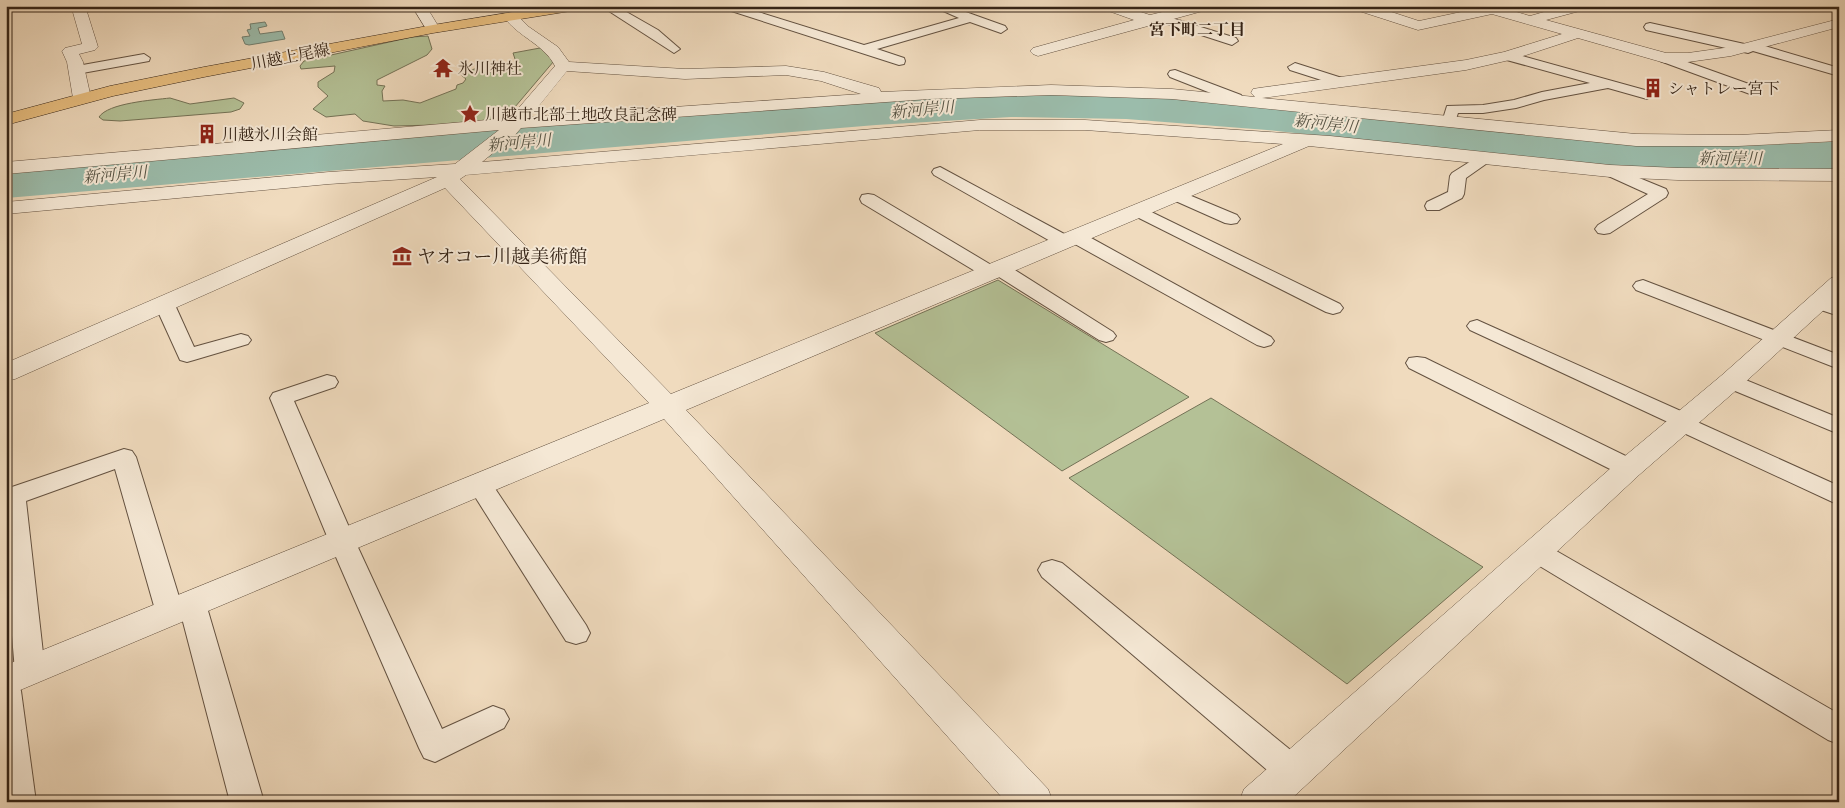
<svg xmlns="http://www.w3.org/2000/svg" width="1845" height="808" font-family="'EB Garamond','Noto Serif JP',serif">
	<rect width="100%" height="100%" fill="#f0dbbe"/>
	<filter id="stains"><feTurbulence type="fractalNoise" baseFrequency=".004" numOctaves="4"/><feColorMatrix values="0 0 0 0 .2 0 0 0 0 .09 0 0 0 0 .02 0 0 0 .5 -.17"/></filter>
	<radialGradient id="worn" r=".72"><stop offset=".6" stop-color="#630" stop-opacity="0"/><stop offset="1" stop-color="#630" stop-opacity=".3"/></radialGradient>
	<!-- green -->
	<g fill="#b4c196" stroke="#747256">
		<path d="M 428,36 L 432,49 L 427,55 L 377,80 L 377,85 L 385,86 L 382,91 L 383,101 L 403,100 L 420,103 L 456,89 L 457,85 L 463,83 L 466,79 L 460,74 C 471,70 483,64 491,73 L 518,68 L 513,53 L 540,48 L 554,61 L 509,114 L 498,119 L 435,125 L 394,126 L 363,121 L 355,114 L 326,117 L 313,109 L 328,96 L 318,87 L 318,82 L 334,72 L 335,66 L 301,69 L 300,66 L 304,61 L 412,37 Z"/>
		<path d="M 170,98 L 190,104 L 234,98 L 244,103 L 240,109 L 231,112 L 120,121 L 103,120 L 99,117 C 108,103 153,100 170,98 Z"/>
		<path d="M 998,280 L 1189,397 L 1062,471 L 875,333 Z"/>
		<path d="M 1211,398 L 1483,567 L 1347,684 L 1069,478 Z"/>
	</g>
	<!-- water -->
	<path fill="#9bbcab" stroke="#727f70" d="M 265,22 L 267,26 L 258,28 L 260,34 L 282,31 L 285,39 L 249,45 L 245,44 L 242,37 L 250,36 L 247,30 L 251,29 L 250,24 Z"/>
	<g fill="none" stroke-linecap="round" stroke-linejoin="round">
		<!-- river -->
		<path fill="#9bbcab" fill-rule="evenodd" d="M 1011,91 C 1180,90 1346,112 1514,129 C 1621,139 1731,150 1839,141 L 1839,171 L 1756,174 L 1617,166 L 1477,153 L 1267,130 L 1126,119 L 1011,117 L 876,125 L 6,198 L 6,168 L 876,98 Z"/>
		<defs>
			<g id="service">
				<path d="M 601,6 L 616,6 L 658,30 L 680,49 L 674,53 Z"/>
				<path d="M 720,6 L 739,6 L 864,45 L 959,18 L 932,6 L 949,6 L 1005,26 L 1007,29 L 1001,33 L 970,22 L 877,49 L 904,58 L 905,61 L 904,64 L 899,65 L 722,8 Z"/>
				<path d="M 1294,6 L 1312,6 L 1303,10 L 1295,10 Z"/>
				<path d="M 1159,14 L 1236,38 L 1238,41 L 1232,45 L 1155,20 L 1153,18 Z"/>
				<path d="M 1650,23 L 1749,45 L 1754,43 L 1758,44 L 1839,68 L 1839,76 L 1753,51 L 1748,53 L 1646,30 L 1644,27 L 1646,24 Z"/>
				<path d="M 1508,52 L 1652,92 L 1654,95 L 1647,99 L 1608,88 L 1544,100 L 1516,108 L 1483,113 L 1458,113 L 1454,125 L 1444,125 L 1442,122 L 1447,106 L 1483,105 L 1514,100 L 1542,92 L 1590,83 L 1503,59 L 1502,56 Z"/>
				<path d="M 144,54 L 150,58 L 149,61 L 77,74 L 70,70 L 77,66 Z"/>
				<path d="M 1665,54 L 1760,88 L 1762,91 L 1755,95 L 1750,94 L 1660,61 L 1659,58 Z"/>
				<path d="M 1295,63 L 1342,78 L 1344,81 L 1337,85 L 1290,70 L 1288,67 Z"/>
				<path d="M 1175,70 L 1241,95 L 1243,98 L 1236,102 L 1231,101 L 1170,77 L 1168,74 L 1170,71 Z"/>
				<path d="M 1485,154 L 1491,156 L 1493,159 L 1466,178 L 1464,194 L 1462,198 L 1439,210 L 1427,210 L 1425,206 L 1427,202 L 1448,192 L 1450,176 L 1452,173 L 1479,156 Z"/>
				<path d="M 1610,166 L 1666,189 L 1668,193 L 1666,197 L 1610,233 L 1604,234 L 1598,233 L 1595,229 L 1598,225 L 1648,194 L 1604,174 L 1602,171 L 1604,168 Z"/>
				<path d="M 940,167 L 1068,236 L 1070,233 L 1076,232 L 1082,233 L 1271,337 L 1274,341 L 1271,345 L 1264,347 L 1257,345 L 1073,243 L 1071,246 L 1065,247 L 1059,246 L 934,175 L 932,172 L 934,169 Z"/>
				<path d="M 1177,190 L 1237,215 L 1240,219 L 1237,223 L 1231,224 L 1225,223 L 1171,199 L 1169,195 L 1171,191 Z"/>
				<path d="M 868,194 L 874,195 L 993,266 L 1000,263 L 1007,265 L 1113,332 L 1116,336 L 1113,340 L 1106,342 L 1099,340 L 999,277 L 992,279 L 985,277 L 862,203 L 860,199 L 862,195 Z"/>
				<path d="M 1139,206 L 1340,304 L 1343,308 L 1340,312 L 1333,314 L 1326,312 L 1133,215 L 1130,211 L 1133,207 Z"/>
				<path d="M 1643,280 L 1839,355 L 1839,369 L 1636,290 L 1633,286 L 1636,282 Z"/>
				<path d="M 1819,297 L 1839,303 L 1839,316 L 1812,307 L 1809,303 L 1812,299 Z"/>
				<path d="M 165,299 L 172,301 L 175,305 L 194,347 L 241,334 L 248,336 L 251,340 L 248,344 L 194,360 L 187,362 L 180,360 L 155,305 L 158,301 Z"/>
				<path d="M 1477,320 L 1692,416 L 1695,421 L 1839,486 L 1839,505 L 1673,428 L 1670,423 L 1470,330 L 1467,326 L 1470,322 Z"/>
				<path d="M 1417,357 L 1425,358 L 1638,462 L 1641,468 L 1638,474 L 1629,476 L 1620,474 L 1409,368 L 1406,363 L 1409,358 Z"/>
				<path d="M 1731,374 L 1839,418 L 1839,434 L 1723,386 L 1720,381 L 1723,376 Z"/>
				<path d="M 327,375 L 335,377 L 338,382 L 335,387 L 294,401 L 355,541 L 442,729 L 493,706 L 504,710 L 509,719 L 504,728 L 435,762 L 424,758 L 419,748 L 329,541 L 270,398 L 273,393 Z"/>
				<path d="M 124,449 L 132,451 L 136,457 L 180,600 L 182,596 L 192,593 L 202,596 L 206,604 L 264,802 L 230,802 L 182,618 L 180,621 L 170,624 L 160,621 L 156,613 L 115,469 L 26,501 L 45,671 L 41,680 L 30,683 L 19,680 L 15,671 L 6,565 L 6,489 Z"/>
				<path d="M 479,476 L 488,478 L 586,625 L 590,633 L 586,641 L 576,644 L 566,641 L 467,484 L 470,478 Z"/>
				<path d="M 1537,542 L 1546,545 L 1839,714 L 1839,744 L 1828,740 L 1528,559 L 1524,552 L 1528,545 Z"/>
				<path d="M 1052,560 L 1062,563 L 1304,761 L 1308,771 L 1304,781 L 1292,786 L 1280,781 L 1042,577 L 1038,570 L 1042,563 Z"/>
				<path d="M 6,678 L 17,682 L 21,691 L 36,802 L 6,802 Z"/>
			</g>
			<g id="minor">
				<path d="M 74,6 L 105,6 L 103,9 L 87,12 L 98,47 L 95,50 L 79,54 L 83,62 L 91,98 L 88,102 L 82,103 L 76,102 L 73,98 L 67,62 L 62,51 L 65,48 L 82,44 L 72,9 Z"/>
				<path d="M 412,6 L 426,6 L 440,29 L 438,32 L 428,32 Z"/>
				<path d="M 1101,6 L 1122,6 L 1150,15 L 1187,6 L 1212,6 L 1210,9 L 1038,56 L 1033,54 L 1030,51 L 1033,48 L 1134,20 L 1103,9 Z"/>
				<path d="M 1351,6 L 1373,6 L 1419,21 L 1475,9 L 1472,6 L 1496,6 L 1530,16 L 1565,6 L 1589,6 L 1587,9 L 1546,20 L 1666,53 L 1688,53 L 1731,47 L 1839,19 L 1839,27 L 1731,56 L 1688,62 L 1665,63 L 1578,38 L 1514,59 L 1466,70 L 1262,98 L 1636,134 L 1738,135 L 1839,130 L 1839,141 L 1738,146 L 1636,146 L 1172,99 L 1051,95 L 929,99 L 521,128 L 515,135 L 482,162 L 980,120 L 1085,120 L 1330,136 L 1610,165 L 1678,168 L 1839,169 L 1839,181 L 1678,180 L 1610,177 L 1309,146 L 686,410 L 1048,789 L 1053,802 L 1006,802 L 664,419 L 6,696 L 6,665 L 649,403 L 445,188 L 15,379 L 6,381 L 6,363 L 437,177 L 329,184 L 6,214 L 6,202 L 329,172 L 455,164 L 499,130 L 6,174 L 6,162 L 510,118 L 555,66 C 544,44 518,37 504,17 L 506,14 L 516,14 L 529,27 L 558,47 L 569,62 L 685,69 L 786,66 L 824,72 L 879,88 L 881,92 L 1051,85 L 1172,89 L 1255,97 L 1251,93 L 1253,89 L 1259,88 L 1466,60 L 1504,52 L 1562,34 L 1492,14 L 1418,30 L 1353,9 ZM 567,71 L 685,79 L 786,75 L 821,81 L 861,94 L 530,117 ZM 980,130 L 1085,130 L 1283,144 L 671,394 L 460,179 L 466,175 Z"/>
				<path d="M 1839,276 L 1839,296 L 1740,387 L 1639,475 L 1288,802 L 1239,802 L 1244,789 L 1619,461 L 1722,375 L 1831,278 Z"/>
			</g>
			<path id="primary" d="M 549,6 L 584,6 L 577,10 L 433,33 L 204,77 L 113,96 L 6,125 L 6,114 L 110,86 L 204,67 L 433,25 Z"/>
		</defs>
		<!-- service casing -->
		<use href="#service" stroke="#645241" stroke-width="2"/>
		<!-- minor casing -->
		<use href="#minor" stroke="#645241" stroke-width="1"/>
		<!-- primary casing -->
		<use href="#primary" stroke="#352417" stroke-width="1"/>
		<!-- service -->
		<use href="#service" fill="#f5e8d5" fill-rule="evenodd"/>
		<!-- minor -->
		<use href="#minor" fill="#f5e8d5" fill-rule="evenodd"/>
		<!-- primary -->
		<use href="#primary" fill="#e8be7f" fill-rule="evenodd"/>
	</g>
	<!-- icons -->
	<defs>
		<symbol id="temple-bare" viewBox="-9 -9 18 18"><path d="M0-6L5-2H3V0L6.5 2.5H4V6H1.5V3h-3V6H-4V2.5H-6.5L-3 0V-2H-5Z" fill="#8f2418" stroke="#f5e8d5" stroke-width="2.5" paint-order="stroke"/></symbol>
		<symbol id="building-bare" viewBox="-9 -9 18 18"><path d="M-4-6H4V6H1V3H-1V6H-4ZM-2.5-4.3h1.7v1.8h-1.7ZM.8-4.3h1.7v1.8H.8ZM-2.5-1h1.7V.8h-1.7ZM.8-1h1.7V.8H.8Z" fill="#8f2418" stroke="#f5e8d5" stroke-width="2.5" paint-order="stroke"/></symbol>
		<symbol id="sight-bare" viewBox="-9 -9 18 18"><path d="M0-6L1.8-2.2L6-1.7L2.9 1.2L3.7 5.4L0 3.3L-3.7 5.4L-2.9 1.2L-6-1.7L-1.8-2.2Z" fill="#8f2418" stroke="#f5e8d5" stroke-width="2.5" paint-order="stroke"/></symbol>
		<symbol id="museum-bare" viewBox="-9 -9 18 18"><path d="M0-6L6-3V-2H-6V-3ZM-5-1h2V3h-2ZM-1-1h2V3h-2ZM3-1h2V3H3ZM-6 4H6V6H-6Z" fill="#8f2418" stroke="#f5e8d5" stroke-width="2.5" paint-order="stroke"/></symbol>
	</defs>
	<g fill-rule="evenodd">
		<use href="#temple-bare" x="429" y="54" width="28" height="28"/>
		<use href="#building-bare" x="1639" y="74" width="28" height="28"/>
		<use href="#sight-bare" x="456" y="100" width="28" height="28"/>
		<use href="#building-bare" x="193" y="120" width="28" height="28"/>
		<use href="#museum-bare" x="388" y="242" width="28" height="28"/>
	</g>
	<g text-anchor="middle" stroke-width="4" stroke-linejoin="round" paint-order="stroke">
		<!-- far-neighbourhood labels -->
		<g font-size="16" font-weight="bold" fill="#352417" stroke="#f5e8d5">
			<text x="1197" y="35">宮下町二丁目</text>
		</g>
		<!-- far-street labels -->
		<g font-size="16" fill="#352417" stroke="#f5e8d5">
			<text transform="translate(290 56) rotate(-11)" y="6">川越上尾線</text>
		</g>
		<!-- far-poi labels -->
		<g font-size="16" fill="#352417" stroke="#f5e8d5" text-anchor="start">
			<text x="458" y="74">氷川神社</text>
			<text x="1668" y="94">シャトレー宮下</text>
			<text x="485" y="120">川越市北部土地改良記念碑</text>
			<text x="222" y="140">川越氷川会館</text>
		</g>
		<!-- far-water labels -->
		<g font-size="16" font-style="italic" fill="#545243" stroke="#f5e8d5">
			<text transform="translate(922 109) rotate(-5)" y="6">新河岸川</text>
			<text transform="translate(1326 123) rotate(6)" y="6">新河岸川</text>
			<text transform="translate(519 142) rotate(-5)" y="6">新河岸川</text>
			<text x="1730" y="164">新河岸川</text>
			<text transform="translate(115 174) rotate(-5)" y="6">新河岸川</text>
		</g>
		<!-- poi labels -->
		<g font-size="19" fill="#352417" stroke="#f5e8d5" text-anchor="start">
			<text x="417" y="263">ヤオコー川越美術館</text>
		</g>
	</g>
	<!-- margin -->
	<rect width="1845" height="808" fill="none" stroke="#f0dbbe" stroke-width="25"/>
	<rect x="8" y="8" width="1830" height="793" fill="none" stroke="#352417" stroke-width="2.5"/>
	<rect x="12" y="12" width="1820" height="783" fill="none" stroke="#352417"/>
	<rect width="100%" height="100%" filter="url(#stains)"/>
	<rect width="100%" height="100%" fill="url(#worn)"/>
</svg>
